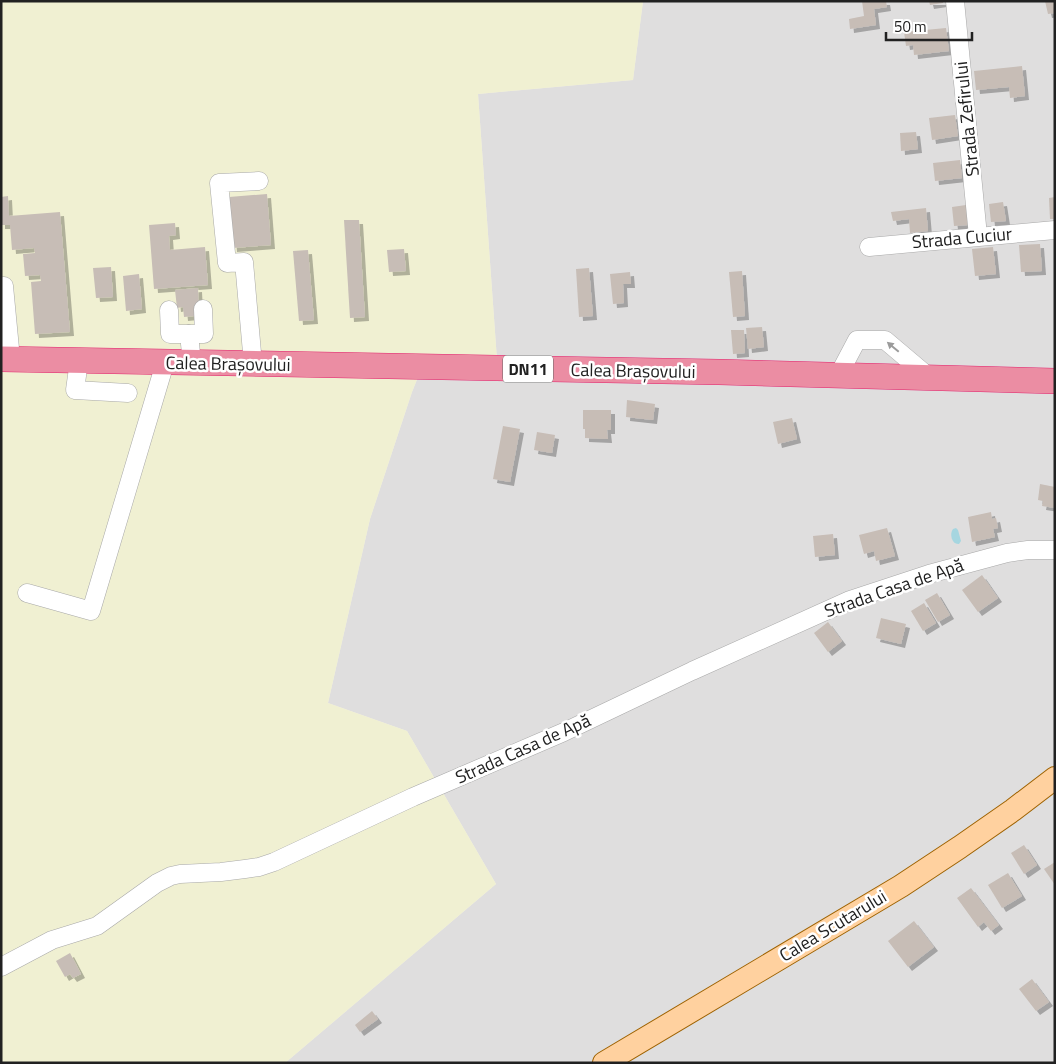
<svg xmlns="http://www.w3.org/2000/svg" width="1056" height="1064" font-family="'Titillium Web',sans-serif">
	<defs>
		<filter id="shadow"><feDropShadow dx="4" dy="4" stdDeviation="0" flood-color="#0004"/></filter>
	</defs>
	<rect width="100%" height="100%" fill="#f1eee7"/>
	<!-- residential -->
	<path fill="#dfdede" d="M 643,1 L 1055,1 L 1055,1063 L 285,1063 L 496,884 L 407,731 L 328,703 L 370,519 L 412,392 L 424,362 L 497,360 L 478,94 L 633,80 Z"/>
	<!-- farmland -->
	<path fill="#f0f0d2" d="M 1,1 L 643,1 L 633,80 L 478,94 L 497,360 L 424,362 L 412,392 L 370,519 L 328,703 L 407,731 L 496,884 L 285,1063 L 1,1063 Z"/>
	<!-- water -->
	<path fill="#a6d6e0" d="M 956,528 L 958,530 L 961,541 L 959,544 C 952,545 949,534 953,529 Z"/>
	<!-- building -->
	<g fill="#c7bdb6" filter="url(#shadow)">
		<path d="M 862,1 L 886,1 L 887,7 L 874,9 L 876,25 L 850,29 L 849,19 L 864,16 Z"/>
		<path d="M 929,1 L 943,1 L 943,3 L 930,5 Z"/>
		<path d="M 1045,1 L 1055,1 L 1055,13 L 1048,14 Z"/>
		<path d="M 946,28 L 949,51 L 914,55 L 913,45 L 906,46 L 904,32 Z"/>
		<path d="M 1022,66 L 1025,96 L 1010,98 L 1009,87 L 976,90 L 974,71 Z"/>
		<path d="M 955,115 L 958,136 L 932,140 L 929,118 Z"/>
		<path d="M 916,132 L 918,149 L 901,151 L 900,133 Z"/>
		<path d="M 960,160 L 962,178 L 935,181 L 933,163 Z"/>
		<path d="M 267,194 L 271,245 L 233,248 L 229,197 Z"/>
		<path d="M 8,196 L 9,216 L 60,212 L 70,332 L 35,334 L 31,282 L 41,281 L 40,275 L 25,276 L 23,254 L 35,253 L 34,248 L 12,250 L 10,225 L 1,225 L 1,197 Z"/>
		<path d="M 1055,197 L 1055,219 L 1050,219 L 1049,198 Z"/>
		<path d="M 1003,202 L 1006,221 L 991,222 L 989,204 Z"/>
		<path d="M 966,205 L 968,225 L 954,226 L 952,207 Z"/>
		<path d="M 926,208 L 928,231 L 910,233 L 909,219 L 893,221 L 891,212 Z"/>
		<path d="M 344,220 L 359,220 L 365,317 L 350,318 Z"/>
		<path d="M 175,223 L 176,235 L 169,236 L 170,250 L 205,247 L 208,285 L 154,289 L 149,225 Z"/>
		<path d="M 1040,244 L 1042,271 L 1021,272 L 1019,245 Z"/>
		<path d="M 993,247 L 996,274 L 975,276 L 972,249 Z"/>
		<path d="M 404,249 L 406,271 L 389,272 L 387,250 Z"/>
		<path d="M 308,250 L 314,320 L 299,321 L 293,251 Z"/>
		<path d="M 111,267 L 113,297 L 96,298 L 93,268 Z"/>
		<path d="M 589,268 L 593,316 L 579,317 L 576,269 Z"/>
		<path d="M 742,271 L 745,316 L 733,317 L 729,272 Z"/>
		<path d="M 630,272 L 631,284 L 623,284 L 624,303 L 613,304 L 610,274 Z"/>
		<path d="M 139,274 L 142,309 L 126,311 L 123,276 Z"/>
		<path d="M 198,288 L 199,308 L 194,309 L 194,316 L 184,317 L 183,307 L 177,308 L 175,290 Z"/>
		<path d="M 762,327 L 764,347 L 748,349 L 746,328 Z"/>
		<path d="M 731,330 L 744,330 L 745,353 L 733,354 Z"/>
		<path d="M 627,400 L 655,404 L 653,420 L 626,417 Z"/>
		<path d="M 583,410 L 611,410 L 611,430 L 607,430 L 608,439 L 585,438 L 585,429 L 583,429 Z"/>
		<path d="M 792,418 L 797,439 L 778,444 L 773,422 Z"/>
		<path d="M 503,426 L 520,429 L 510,482 L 493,479 Z"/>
		<path d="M 537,432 L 555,435 L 552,453 L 534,450 Z"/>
		<path d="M 1040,484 L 1055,487 L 1055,508 L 1042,506 L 1043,501 L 1038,500 Z"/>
		<path d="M 991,512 L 992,519 L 996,518 L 998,528 L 993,529 L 995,537 L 972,542 L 968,517 Z"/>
		<path d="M 887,528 L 895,556 L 876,561 L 874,551 L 864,554 L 859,535 Z"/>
		<path d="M 833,534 L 835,555 L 815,557 L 813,536 Z"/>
		<path d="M 982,575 L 998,598 L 978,612 L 962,590 Z"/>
		<path d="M 937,593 L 950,615 L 938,622 L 925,600 Z"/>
		<path d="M 924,603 L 936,623 L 923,631 L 911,611 Z"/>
		<path d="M 881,618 L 906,624 L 901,644 L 876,638 Z"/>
		<path d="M 828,622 L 842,641 L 828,652 L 814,633 Z"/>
		<path d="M 1024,845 L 1037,865 L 1024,874 L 1011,853 Z"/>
		<path d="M 1055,862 L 1055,885 L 1044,869 Z"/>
		<path d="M 1008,873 L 1022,896 L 1002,908 L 988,885 Z"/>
		<path d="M 971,888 L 999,925 L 991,931 L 984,922 L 978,927 L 957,898 Z"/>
		<path d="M 914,921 L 934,947 L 908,967 L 888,941 Z"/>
		<path d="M 70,953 L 81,974 L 73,978 L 70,974 L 65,977 L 56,961 Z"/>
		<path d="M 1032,979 L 1049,1002 L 1036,1011 L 1019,989 Z"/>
		<path d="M 372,1011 L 378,1019 L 360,1032 L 355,1025 Z"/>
	</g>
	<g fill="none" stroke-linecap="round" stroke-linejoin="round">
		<defs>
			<g id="minor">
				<path d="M 955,1 L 978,236"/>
				<path d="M 869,247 L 1055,230"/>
				<path d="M 4,286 L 11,359"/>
				<path d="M 169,310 L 170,334 L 189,334"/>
				<path d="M 79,361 L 75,390 L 128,393"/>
				<path d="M 192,363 L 189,334 L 204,334 L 203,309"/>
				<path d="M 253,364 L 244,262 L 227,263 L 219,183 L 259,181"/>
				<path d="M 838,376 L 857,340 L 885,340 L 930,378"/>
				<path d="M 27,593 L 91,611 L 165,363"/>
				<path d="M 1,967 L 52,940 L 97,926 L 157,883 L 171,876 L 180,874 L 221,872 L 245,869 L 259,867 L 274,862 L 413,797 L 564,732 L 692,671 L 850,600 L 929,574 L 1007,553 L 1028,550 L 1055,550"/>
			</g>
			<path id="major" d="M 604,1063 L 901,886 L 960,847 L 1013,810 L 1055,778"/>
			<path id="highway" d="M 1,359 L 719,372 L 1055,381"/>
		</defs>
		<!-- minor casing -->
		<use href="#minor" stroke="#a8a8a8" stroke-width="19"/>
		<!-- major casing -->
		<use href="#major" stroke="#9e6200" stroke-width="24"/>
		<!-- highway casing -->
		<use href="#highway" stroke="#e2216c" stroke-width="26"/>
		<!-- minor -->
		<use href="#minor" stroke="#fff" stroke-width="18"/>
		<!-- major -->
		<use href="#major" stroke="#ffd19f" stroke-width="22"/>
		<!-- highway -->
		<use href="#highway" stroke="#eb8da3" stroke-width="25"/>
	</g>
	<!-- one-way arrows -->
	<defs><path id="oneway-solid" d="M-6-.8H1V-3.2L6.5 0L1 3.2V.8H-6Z" transform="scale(1.25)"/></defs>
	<use fill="#9b9b9b" href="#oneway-solid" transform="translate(893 347) rotate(-140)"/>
	<g text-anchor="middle" stroke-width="5" stroke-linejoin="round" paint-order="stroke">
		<!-- shield labels -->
		<rect fill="#fff" stroke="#646464" stroke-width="1" x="503" y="355.5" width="50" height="27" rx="4"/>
		<g font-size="16" font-weight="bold" fill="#212121">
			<text x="528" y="375">DN11</text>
		</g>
		<!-- street labels -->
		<g font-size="18" fill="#212121" stroke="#fff">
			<text transform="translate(967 119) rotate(-96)" y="6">Strada Zefirului</text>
			<text transform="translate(962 238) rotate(-5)" y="6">Strada Cuciur</text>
			<text transform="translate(228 364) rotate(1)" y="6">Calea Brașovului</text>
			<text transform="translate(633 371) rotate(1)" y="6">Calea Brașovului</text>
			<text transform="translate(894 588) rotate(-19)" y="6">Strada Casa de Apă</text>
			<text transform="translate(523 749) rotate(-24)" y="6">Strada Casa de Apă</text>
			<text transform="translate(833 926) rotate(-31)" y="6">Calea Scutarului</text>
		</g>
	</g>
	<!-- border -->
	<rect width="1056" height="1064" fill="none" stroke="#212121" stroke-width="5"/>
	<!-- scale -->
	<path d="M886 32v8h86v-8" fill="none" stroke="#212121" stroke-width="2.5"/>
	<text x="894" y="32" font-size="15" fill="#212121" stroke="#ffffff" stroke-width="4" paint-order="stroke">50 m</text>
</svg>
